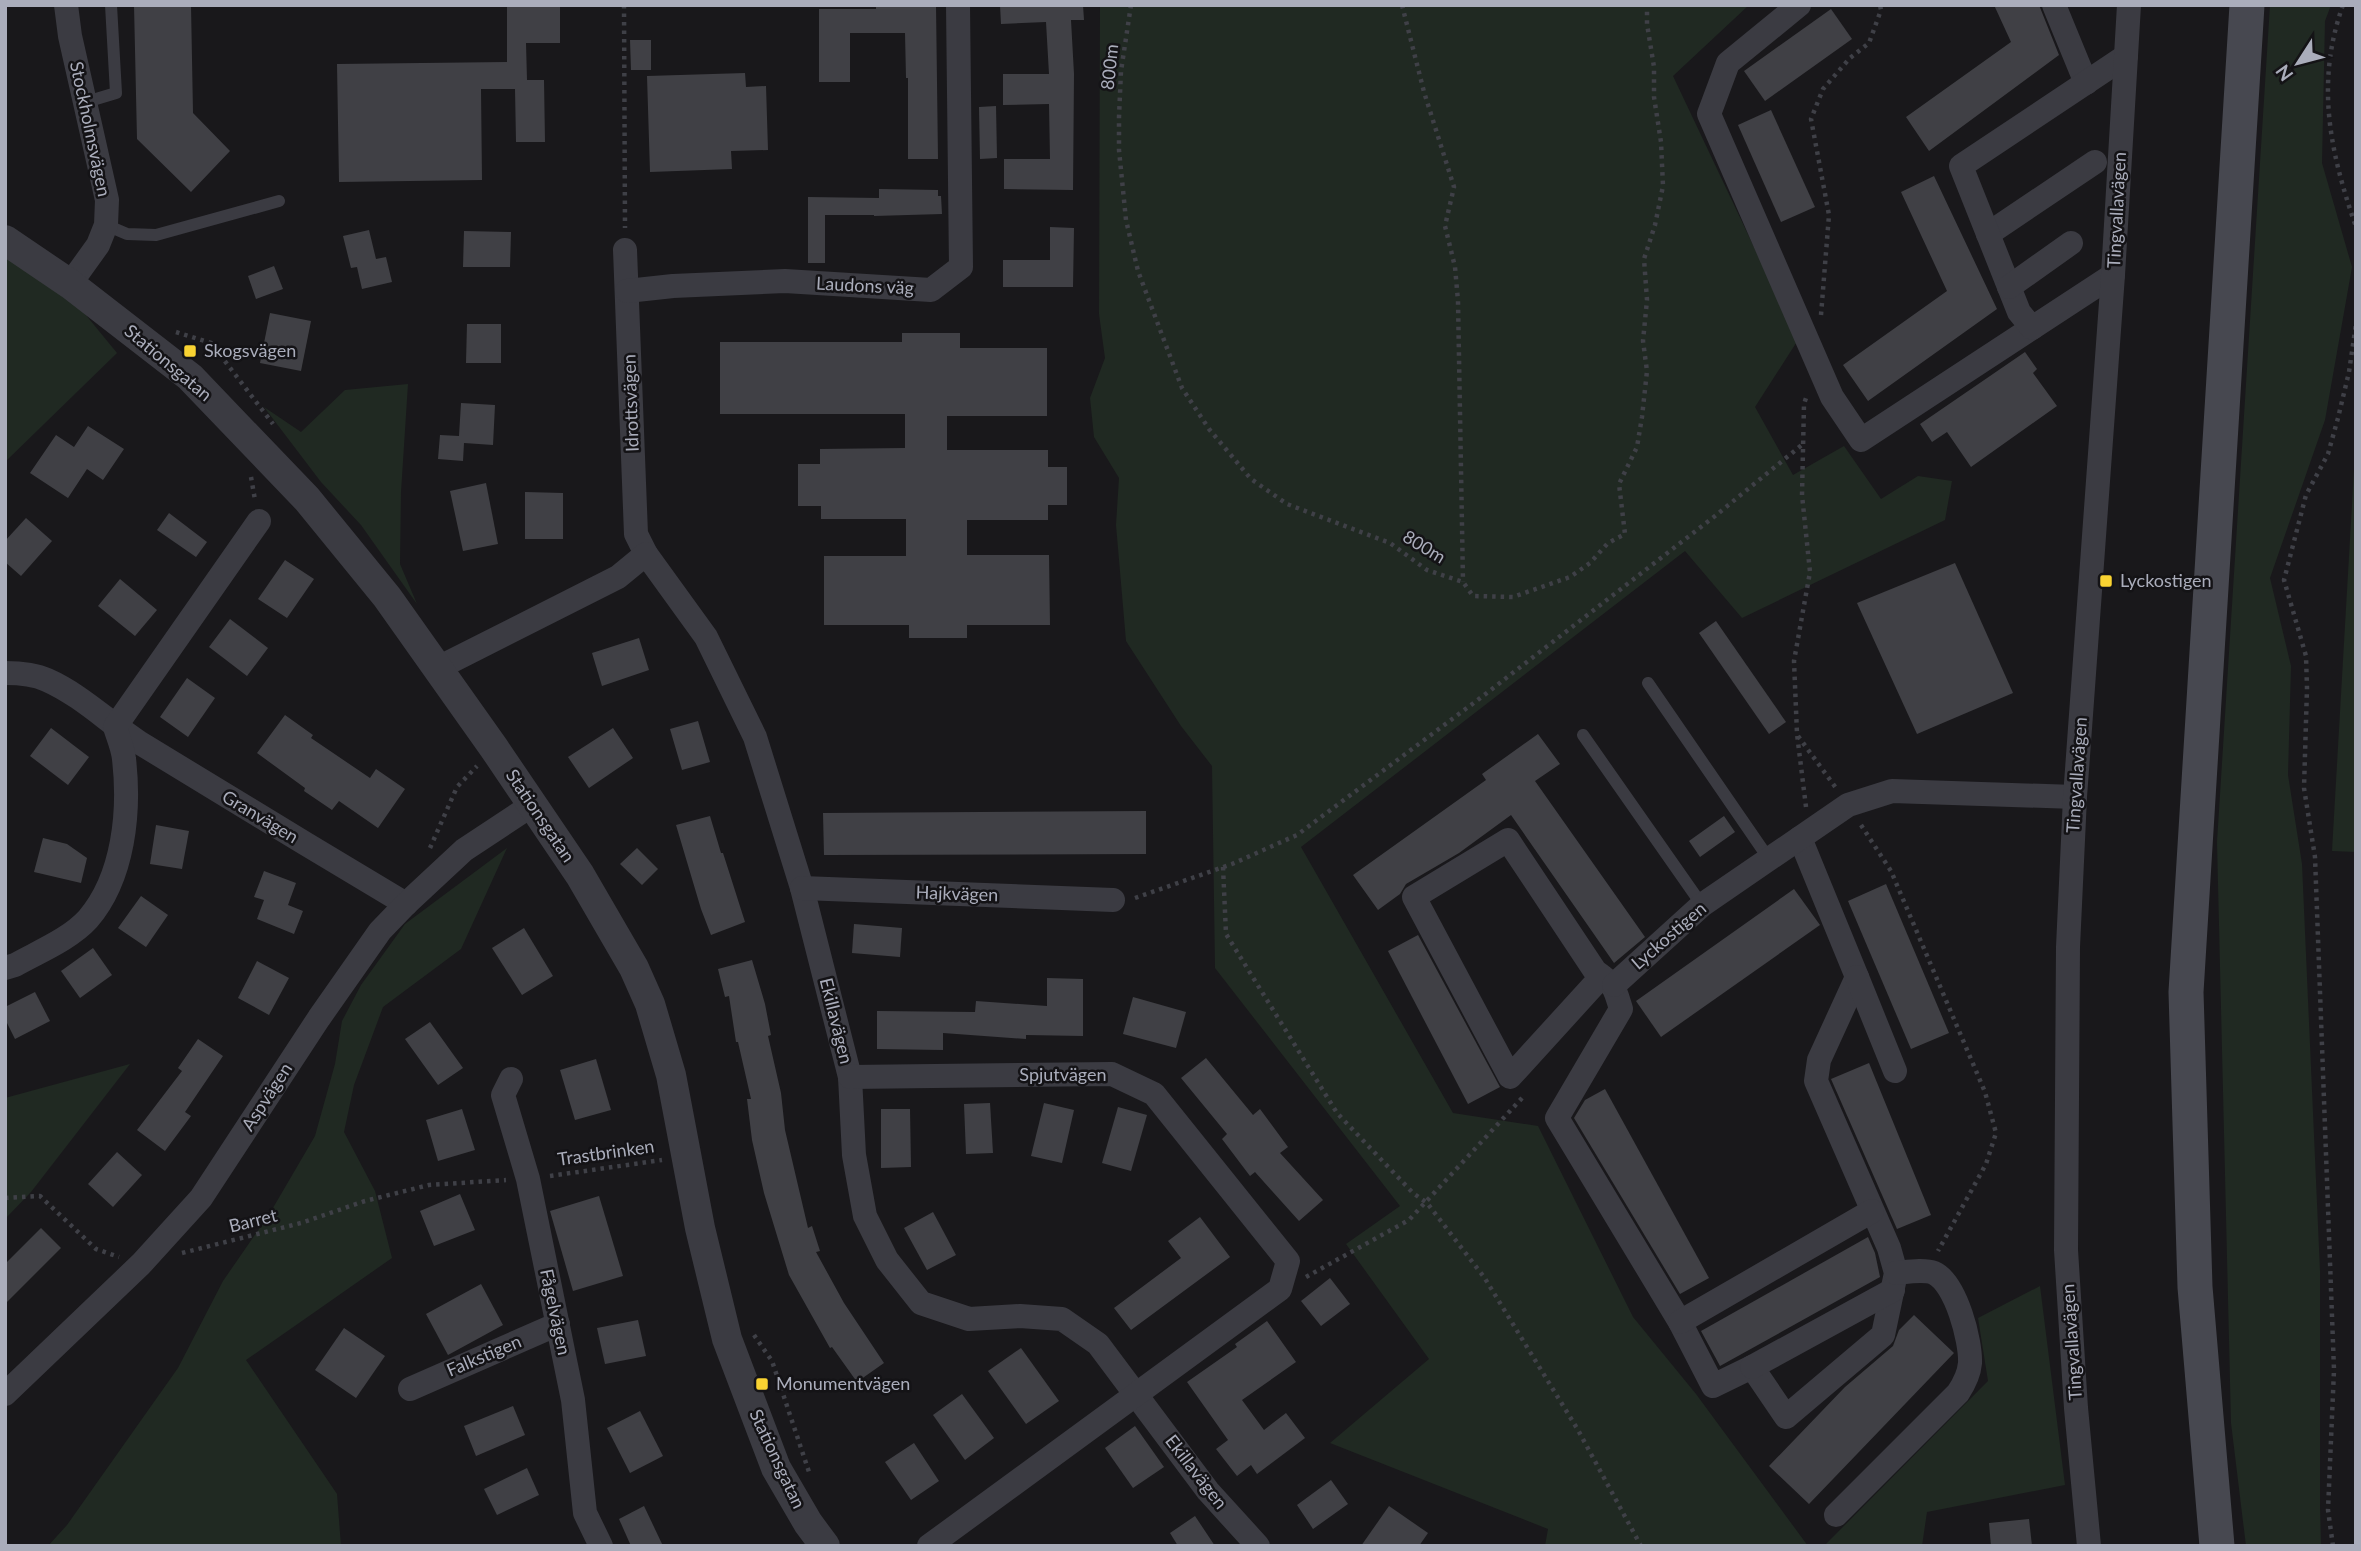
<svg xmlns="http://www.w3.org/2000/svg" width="2361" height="1551" font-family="Lato,sans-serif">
	<rect width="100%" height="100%" fill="#19181b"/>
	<!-- green -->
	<g fill="#202922">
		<path d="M 1100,5 L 1749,5 L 1673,76 L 1798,340 L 1755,407 L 1793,475 L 1844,446 L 1881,499 L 1918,476 L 1952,481 L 1945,520 L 1742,618 L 1685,551 L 1301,847 L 1453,1113 L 1538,1126 L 1633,1317 L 1696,1394 L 1808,1546 L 1545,1546 L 1548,1529 L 1330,1443 L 1429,1359 L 1346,1244 L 1400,1206 L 1215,968 L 1212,766 L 1181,726 L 1126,641 L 1116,525 L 1119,478 L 1094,437 L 1090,398 L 1105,358 L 1099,314 Z"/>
		<path d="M 2270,5 L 2331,5 L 2325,21 L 2322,163 L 2352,267 L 2325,420 L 2270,578 L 2291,666 L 2288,775 L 2302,864 L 2320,1271 L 2320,1505 L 2321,1546 L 2246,1546 L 2231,1423 L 2217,842 Z"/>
		<path d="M 5,256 L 76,303 L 117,353 L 5,462 Z"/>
		<path d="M 408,384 L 401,492 L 400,564 L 417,604 L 361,525 L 321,482 L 264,407 L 301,432 L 345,390 Z"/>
		<path d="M 2356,435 L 2356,852 L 2332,851 Z"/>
		<path d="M 507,848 L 461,949 L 383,1007 L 354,1085 L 344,1132 L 375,1191 L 392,1258 L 246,1360 L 337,1494 L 341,1546 L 48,1546 L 67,1525 L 178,1368 L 223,1281 L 270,1213 L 315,1136 L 335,1064 L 342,1021 L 361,985 L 405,924 Z"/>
		<path d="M 130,1064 L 31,1192 L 5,1219 L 5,1098 Z"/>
		<path d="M 2040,1286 L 2065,1485 L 1927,1512 L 1922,1546 L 1824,1546 L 1988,1381 L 1978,1318 Z"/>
	</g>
	<!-- building -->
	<g fill="#404045">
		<path d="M 134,5 L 191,5 L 193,113 L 230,151 L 191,192 L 137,139 Z"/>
		<path d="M 507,5 L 560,5 L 560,43 L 526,43 L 527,80 L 544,80 L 545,142 L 516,142 L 515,89 L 481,89 L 482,180 L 339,182 L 337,64 L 507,62 Z"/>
		<path d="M 876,5 L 936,5 L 938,159 L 908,159 L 908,78 L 906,78 L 905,33 L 850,33 L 850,82 L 819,82 L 819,9 L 876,9 Z"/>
		<path d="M 1000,5 L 1083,5 L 1084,20 L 1071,20 L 1074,74 L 1073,190 L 1004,189 L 1004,159 L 1050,159 L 1049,104 L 1003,105 L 1003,74 L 1049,74 L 1046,22 L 1001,24 Z"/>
		<path d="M 1994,5 L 2039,5 L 2059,55 L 1929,151 L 1906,117 L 2011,42 Z"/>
		<path d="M 1831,9 L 1852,39 L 1765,101 L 1744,71 Z"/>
		<path d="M 630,40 L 651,40 L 651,70 L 631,70 Z"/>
		<path d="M 745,73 L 746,87 L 766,86 L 768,150 L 731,151 L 732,169 L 650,172 L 647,76 Z"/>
		<path d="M 996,106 L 997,158 L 980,159 L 979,107 Z"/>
		<path d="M 1771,110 L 1815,207 L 1781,222 L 1738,125 Z"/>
		<path d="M 1934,176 L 1997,309 L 1868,401 L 1843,365 L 1947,291 L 1901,192 Z"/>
		<path d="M 879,189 L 938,190 L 938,196 L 941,196 L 942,214 L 874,216 L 874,215 L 825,215 L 825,263 L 808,263 L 808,197 L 879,198 Z"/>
		<path d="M 1050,227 L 1074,228 L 1073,287 L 1003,287 L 1003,260 L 1050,260 Z"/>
		<path d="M 369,230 L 376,259 L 386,257 L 392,282 L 362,289 L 357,267 L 351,268 L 343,236 Z"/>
		<path d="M 464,231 L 511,232 L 510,267 L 463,267 Z"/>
		<path d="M 274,266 L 283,289 L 256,299 L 248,276 Z"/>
		<path d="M 270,313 L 311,321 L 301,371 L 260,363 Z"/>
		<path d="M 467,324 L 501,324 L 501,363 L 466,363 Z"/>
		<path d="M 902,333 L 960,333 L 960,348 L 1047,348 L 1047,416 L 947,416 L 947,450 L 1048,450 L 1048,467 L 1067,467 L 1067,505 L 1048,505 L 1048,520 L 967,520 L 967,555 L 1049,555 L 1050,625 L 967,625 L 967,638 L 909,638 L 909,625 L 824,625 L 824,556 L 906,556 L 906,519 L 821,519 L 821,506 L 798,506 L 798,464 L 820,464 L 820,449 L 905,448 L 905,414 L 720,414 L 720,342 L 902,342 Z"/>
		<path d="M 2025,352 L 2037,369 L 2033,373 L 2057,406 L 1971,467 L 1947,432 L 1932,442 L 1920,424 Z"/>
		<path d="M 461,403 L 495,405 L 493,445 L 464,443 L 463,461 L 438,459 L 440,435 L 459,436 Z"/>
		<path d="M 88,426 L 124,449 L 103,480 L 87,469 L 68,498 L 30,473 L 56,435 L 74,447 Z"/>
		<path d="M 486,483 L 498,544 L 463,551 L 450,491 Z"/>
		<path d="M 525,492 L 563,493 L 563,539 L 525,539 Z"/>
		<path d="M 169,513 L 207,542 L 196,557 L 157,530 Z"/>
		<path d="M 26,518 L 52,541 L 21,576 L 5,562 L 5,541 Z"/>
		<path d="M 285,560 L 314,579 L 287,618 L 258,599 Z"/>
		<path d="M 1955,563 L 2013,693 L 1917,734 L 1857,603 Z"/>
		<path d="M 120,579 L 157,610 L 135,636 L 98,606 Z"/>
		<path d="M 230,619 L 268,648 L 247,676 L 209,647 Z"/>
		<path d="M 1716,621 L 1786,722 L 1769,734 L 1699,633 Z"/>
		<path d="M 639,638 L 649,670 L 602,686 L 592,653 Z"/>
		<path d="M 187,678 L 215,698 L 188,737 L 160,717 Z"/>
		<path d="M 285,715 L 313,735 L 311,738 L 370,778 L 376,769 L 405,789 L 378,828 L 339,801 L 332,810 L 304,791 L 305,788 L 257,753 Z"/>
		<path d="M 698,721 L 710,762 L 682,770 L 670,729 Z"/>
		<path d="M 51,728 L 89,757 L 68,785 L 30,756 Z"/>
		<path d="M 613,728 L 633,758 L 589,788 L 568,757 Z"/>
		<path d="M 1538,734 L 1560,764 L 1535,781 L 1645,937 L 1614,963 L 1511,815 L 1459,853 L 1406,884 L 1400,894 L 1378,910 L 1353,875 L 1486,780 L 1482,774 Z"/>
		<path d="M 1146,811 L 1146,854 L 824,855 L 823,813 Z"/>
		<path d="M 710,816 L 721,853 L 723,853 L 745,922 L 711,935 L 701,909 L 676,825 Z"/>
		<path d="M 1724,816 L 1735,832 L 1700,857 L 1689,841 Z"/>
		<path d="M 156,825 L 189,831 L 182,869 L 150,864 Z"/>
		<path d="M 43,838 L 67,844 L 87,858 L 81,883 L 34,872 Z"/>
		<path d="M 637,848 L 658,869 L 642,885 L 620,864 Z"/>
		<path d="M 264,871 L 296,883 L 288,905 L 303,911 L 294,934 L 257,919 L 264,900 L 254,897 Z"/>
		<path d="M 1886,884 L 1949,1033 L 1911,1049 L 1848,901 Z"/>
		<path d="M 1794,889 L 1820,925 L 1661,1037 L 1636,1001 Z"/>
		<path d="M 141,896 L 168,915 L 146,947 L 118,928 Z"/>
		<path d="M 854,924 L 902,928 L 900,957 L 852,953 Z"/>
		<path d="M 524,928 L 553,976 L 522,995 L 492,948 Z"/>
		<path d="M 1418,935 L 1500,1087 L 1468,1104 L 1388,951 Z"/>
		<path d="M 93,948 L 112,975 L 80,998 L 61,971 Z"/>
		<path d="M 752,960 L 765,1004 L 771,1035 L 768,1036 L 781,1093 L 785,1130 L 808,1228 L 812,1226 L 820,1251 L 816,1252 L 844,1303 L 884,1363 L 857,1382 L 832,1347 L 830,1348 L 789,1275 L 764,1193 L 752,1140 L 747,1099 L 751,1099 L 738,1042 L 736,1042 L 729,996 L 725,997 L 718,969 Z"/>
		<path d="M 257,961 L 289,978 L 269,1015 L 238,998 Z"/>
		<path d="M 1047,978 L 1083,979 L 1083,1036 L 1026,1035 L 1026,1039 L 943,1033 L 943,1050 L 877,1049 L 877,1011 L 975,1012 L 976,1001 L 1047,1006 Z"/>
		<path d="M 35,992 L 50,1021 L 15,1039 L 5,1019 L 5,1007 Z"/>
		<path d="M 1133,997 L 1186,1012 L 1176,1048 L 1123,1034 Z"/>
		<path d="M 430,1022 L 463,1068 L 438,1085 L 405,1039 Z"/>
		<path d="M 198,1039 L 223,1056 L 185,1112 L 191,1116 L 165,1151 L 137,1130 L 182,1071 L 178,1068 Z"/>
		<path d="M 1206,1058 L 1253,1115 L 1260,1109 L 1288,1147 L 1280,1153 L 1323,1200 L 1299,1221 L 1255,1172 L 1250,1176 L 1222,1139 L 1227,1134 L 1181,1078 Z"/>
		<path d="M 596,1059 L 611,1110 L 575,1120 L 560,1070 Z"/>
		<path d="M 1869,1063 L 1931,1215 L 1897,1229 L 1831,1079 Z"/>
		<path d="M 1605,1089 L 1709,1278 L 1680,1294 L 1574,1118 L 1585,1100 Z"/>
		<path d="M 990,1103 L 993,1153 L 966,1154 L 964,1104 Z"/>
		<path d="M 1044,1103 L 1074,1110 L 1062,1163 L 1031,1156 Z"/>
		<path d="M 1118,1107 L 1147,1115 L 1131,1171 L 1102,1163 Z"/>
		<path d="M 462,1109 L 475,1150 L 438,1161 L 426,1120 Z"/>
		<path d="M 881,1109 L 910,1109 L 911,1167 L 881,1168 Z"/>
		<path d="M 117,1152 L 142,1175 L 113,1207 L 88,1184 Z"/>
		<path d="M 460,1194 L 475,1230 L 434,1246 L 420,1211 Z"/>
		<path d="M 599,1196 L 623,1276 L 573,1291 L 550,1211 Z"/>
		<path d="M 933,1212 L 956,1255 L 927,1270 L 904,1228 Z"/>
		<path d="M 1200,1217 L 1230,1257 L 1131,1330 L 1114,1308 L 1181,1258 L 1168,1241 Z"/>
		<path d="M 41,1228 L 61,1248 L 5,1304 L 5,1264 Z"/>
		<path d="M 1868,1237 L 1875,1253 L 1880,1277 L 1720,1366 L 1701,1331 Z"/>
		<path d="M 1330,1278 L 1350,1304 L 1321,1326 L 1301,1301 Z"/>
		<path d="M 481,1284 L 503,1325 L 448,1355 L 426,1314 Z"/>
		<path d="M 1914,1315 L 1954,1353 L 1809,1504 L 1769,1466 L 1845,1387 L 1893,1346 L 1899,1330 Z"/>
		<path d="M 638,1320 L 646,1356 L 605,1364 L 597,1328 Z"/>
		<path d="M 1267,1321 L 1296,1362 L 1242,1400 L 1264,1430 L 1286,1413 L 1305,1438 L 1257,1474 L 1251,1465 L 1237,1476 L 1216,1449 L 1228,1440 L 1187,1382 L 1237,1347 L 1235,1344 Z"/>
		<path d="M 344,1328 L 385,1356 L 356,1398 L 315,1370 Z"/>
		<path d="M 1021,1348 L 1059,1401 L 1026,1424 L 988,1371 Z"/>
		<path d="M 962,1394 L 994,1438 L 965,1460 L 933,1415 Z"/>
		<path d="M 513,1406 L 525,1435 L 476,1456 L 464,1426 Z"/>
		<path d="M 640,1411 L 663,1456 L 630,1473 L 607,1428 Z"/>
		<path d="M 1135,1426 L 1164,1467 L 1133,1488 L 1105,1448 Z"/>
		<path d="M 914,1443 L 939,1481 L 911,1500 L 885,1462 Z"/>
		<path d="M 527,1468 L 539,1495 L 497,1515 L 484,1489 Z"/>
		<path d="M 1331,1480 L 1348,1504 L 1313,1529 L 1297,1505 Z"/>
		<path d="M 644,1506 L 663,1546 L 631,1546 L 619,1519 Z"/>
		<path d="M 1389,1506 L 1428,1533 L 1419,1546 L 1361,1546 Z"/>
		<path d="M 1195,1516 L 1215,1546 L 1178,1546 L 1170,1533 Z"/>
		<path d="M 2029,1519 L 2032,1546 L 1991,1546 L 1989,1523 Z"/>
	</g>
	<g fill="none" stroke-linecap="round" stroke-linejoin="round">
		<!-- path -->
		<g stroke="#3f4047" stroke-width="4.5" stroke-dasharray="3.5 5" stroke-linecap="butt">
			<path d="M 624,5 L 625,228"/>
			<path d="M 1131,5 L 1121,71 L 1119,117 L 1119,150 L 1126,220 L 1138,271 L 1182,388 L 1209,429 L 1251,479 L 1287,504 L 1390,543 L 1427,570 L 1463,582 L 1473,596 L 1513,597 L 1570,577 L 1590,563 L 1608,543 L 1625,534 L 1619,484 L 1637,447 L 1642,417 L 1647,371 L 1643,341 L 1647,300 L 1644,259 L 1655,225 L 1663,186 L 1661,142 L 1654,97 L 1654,67 L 1647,24 L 1647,5"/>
			<path d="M 1402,5 L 1424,92 L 1454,187 L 1445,226 L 1455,267 L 1458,301 L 1463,582"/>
			<path d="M 2343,5 C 2315,83 2330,152 2356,227"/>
			<path d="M 1821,315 L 1829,215 L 1811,119 L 1823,89 L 1850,58 L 1869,43 L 1881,10 L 1880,5"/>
			<path d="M 176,332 L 211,343 L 273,424"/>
			<path d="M 251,477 L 255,500"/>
			<path d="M 1798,736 L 1836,788"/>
			<path d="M 1806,807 L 1797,734 L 1794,661 L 1810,572 L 1802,495 L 1804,404 L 1807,395"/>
			<path d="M 1861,825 L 1891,871 L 1985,1092 L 1996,1133 L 1986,1164 L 1938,1251"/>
			<path d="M 430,848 L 457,787 L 477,766"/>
			<path d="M 1223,867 L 1226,934 L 1337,1113 L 1413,1193 L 1427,1203 L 1484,1277 L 1578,1430 L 1641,1546"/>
			<path d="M 1135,898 L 1232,864 L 1297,835 L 1483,696 L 1715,516 L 1803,444"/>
			<path d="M 550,1176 L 662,1160"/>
			<path d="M 5,1198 L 40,1196 L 96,1249 L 119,1257"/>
			<path d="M 182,1253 L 301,1223 L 365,1201 L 429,1185 L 506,1180"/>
			<path d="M 1306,1277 L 1409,1220 L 1523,1097"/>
			<path d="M 754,1335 L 772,1361 L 809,1472"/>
			<path d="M 2333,1546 L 2328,1510 L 2334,1370 L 2315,857 L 2304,788 L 2307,688 L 2306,656 L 2284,580 L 2306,495 L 2328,454 L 2338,418 L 2349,372 L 2356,324"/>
		</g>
		<!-- service -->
		<g stroke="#3b3b42" stroke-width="12">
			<path d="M 86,102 L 116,93 L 111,5"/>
			<path d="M 106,225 L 127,234 L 156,235 L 279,201"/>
			<path d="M 1648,683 L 1769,859"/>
			<path d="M 1583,735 L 1702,905"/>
		</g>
		<!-- minor -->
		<g stroke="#3b3b42" stroke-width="24">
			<path d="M 66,5 L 70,36 L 107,200 L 106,225 L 98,245 L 70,284"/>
			<path d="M 1799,5 L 1728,63 L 1709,114 L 1832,397 L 1861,440 L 2032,328"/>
			<path d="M 2054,5 L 2086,83"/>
			<path d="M 1988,234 L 2095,162"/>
			<path d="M 625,250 L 636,534 L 646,554"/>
			<path d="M 2113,275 L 2032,328 L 2019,312 L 1961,166 L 2126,56"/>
			<path d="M 2009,287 L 2071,243"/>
			<path d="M 627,291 L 673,286 L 785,281 L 931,290 L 961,267 L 958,5"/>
			<path d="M 438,668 L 618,577 L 646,554 L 706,637 L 755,737 L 802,888 L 850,1077 L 854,1155 L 865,1216 L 887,1260 L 921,1303 L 969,1319 L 1020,1316 L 1062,1319 L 1098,1344 L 1208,1491 L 1258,1546"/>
			<path d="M 5,673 C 20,673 34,674 47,680 C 81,695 109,723 140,743 C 228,797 317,851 406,904"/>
			<path d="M 802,888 L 1113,900"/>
			<path d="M 5,968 L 15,965 C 38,952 70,939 88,919 C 124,877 130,811 124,759 C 123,748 118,737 115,727 L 259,521"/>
			<path d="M 1602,976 L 1510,1077 L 1414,897 L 1508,840 L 1595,971 C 1615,985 1614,986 1621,1009 L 1557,1118 L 1680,1322 L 1713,1386 L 1752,1367 L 1786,1417 L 1883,1335 L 1896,1273 L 1889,1248 L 1816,1081 L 1819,1060 L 1857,977 L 1800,838"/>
			<path d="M 1857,977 L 1895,1071"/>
			<path d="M 1614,985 L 1702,905 L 1848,805 L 1892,791 L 2075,797"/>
			<path d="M 850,1077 L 1112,1074 L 1154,1094 L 1288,1261 L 1280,1289 L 929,1546"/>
			<path d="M 511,1079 L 503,1095 L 528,1179 L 573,1400 L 585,1513 L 601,1546"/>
			<path d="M 1680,1322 L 1872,1211"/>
			<path d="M 1752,1367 L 1893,1290"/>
			<path d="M 410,1389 L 558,1324"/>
			<path d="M 5,1394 L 141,1264 L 201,1198 L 319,1018 L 380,931 L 406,904 L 464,850 L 532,805"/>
			<path d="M 1836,1515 L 1958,1393 C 1964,1384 1969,1375 1970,1363 C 1971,1341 1956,1283 1934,1273 C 1924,1269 1907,1272 1896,1273"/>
			<path d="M 2089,1546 L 2076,1408 L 2066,1250 L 2068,947 L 2075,797 L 2113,275 L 2129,5"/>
		</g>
		<!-- tertiary -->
		<path stroke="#3b3b42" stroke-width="30" d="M 5,240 L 70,284 L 190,377 L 307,499 L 387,597 L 494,748 L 580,875 L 634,968 L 650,1004 L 671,1075 L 700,1228 L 727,1339 L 776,1468 L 808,1523 L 825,1546"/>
		<!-- secondary -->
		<path stroke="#474850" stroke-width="35" d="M 2217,1546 L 2195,1287 L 2186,992 L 2247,5"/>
	</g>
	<!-- markers -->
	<g fill="#f9d332" stroke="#141316" stroke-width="2.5">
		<rect x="183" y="344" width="14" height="14" rx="3.5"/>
		<rect x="2099" y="574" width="14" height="14" rx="3.5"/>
		<rect x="755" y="1377" width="14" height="14" rx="3.5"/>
	</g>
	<g text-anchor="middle" stroke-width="5" stroke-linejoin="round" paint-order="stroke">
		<!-- street labels -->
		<g font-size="18" fill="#aaadbb" stroke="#141316">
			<text transform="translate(1110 67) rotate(-84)" y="6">800m</text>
			<text transform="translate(90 129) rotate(78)" y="6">Stockholmsvägen</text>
			<text transform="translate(2117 210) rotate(-87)" y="6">Tingvallavägen</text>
			<text transform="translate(865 286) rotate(3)" y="6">Laudons väg</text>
			<text transform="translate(168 363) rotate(40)" y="6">Stationsgatan</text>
			<text transform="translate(631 403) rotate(-92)" y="6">Idrottsvägen</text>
			<text transform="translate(1424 547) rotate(31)" y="6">800m</text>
			<text transform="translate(2077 775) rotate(-86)" y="6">Tingvallavägen</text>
			<text transform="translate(540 816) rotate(56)" y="6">Stationsgatan</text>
			<text transform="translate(260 817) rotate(31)" y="6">Granvägen</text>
			<text transform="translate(957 894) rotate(2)" y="6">Hajkvägen</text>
			<text transform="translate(1669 936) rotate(-41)" y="6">Lyckostigen</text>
			<text transform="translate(836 1021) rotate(76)" y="6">Ekillavägen</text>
			<text x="1063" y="1081">Spjutvägen</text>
			<text transform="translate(267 1097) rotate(-57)" y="6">Aspvägen</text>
			<text transform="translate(606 1153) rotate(-8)" y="6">Trastbrinken</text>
			<text transform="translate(253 1221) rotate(-14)" y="6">Barret</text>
			<text transform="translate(555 1312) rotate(78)" y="6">Fågelvägen</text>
			<text transform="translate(2072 1342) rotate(-94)" y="6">Tingvallavägen</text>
			<text transform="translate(484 1356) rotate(-23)" y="6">Falkstigen</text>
			<text transform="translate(777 1459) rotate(65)" y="6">Stationsgatan</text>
			<text transform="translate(1196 1472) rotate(52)" y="6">Ekillavägen</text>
		</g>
		<!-- poi labels -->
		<g font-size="18" fill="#aaadbb" stroke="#141316" text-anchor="start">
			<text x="204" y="357">Skogsvägen</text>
			<text x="2120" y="587">Lyckostigen</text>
			<text x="776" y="1390">Monumentvägen</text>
		</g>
	</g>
	<!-- border -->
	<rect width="2361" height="1551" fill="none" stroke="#aaadbb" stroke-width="14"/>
	<!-- north arrow -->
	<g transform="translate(2298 63) rotate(234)" stroke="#141316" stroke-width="5" paint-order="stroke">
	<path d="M0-5L12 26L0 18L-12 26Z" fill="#aaadbb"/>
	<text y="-10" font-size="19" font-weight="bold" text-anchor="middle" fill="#aaadbb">N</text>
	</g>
</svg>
